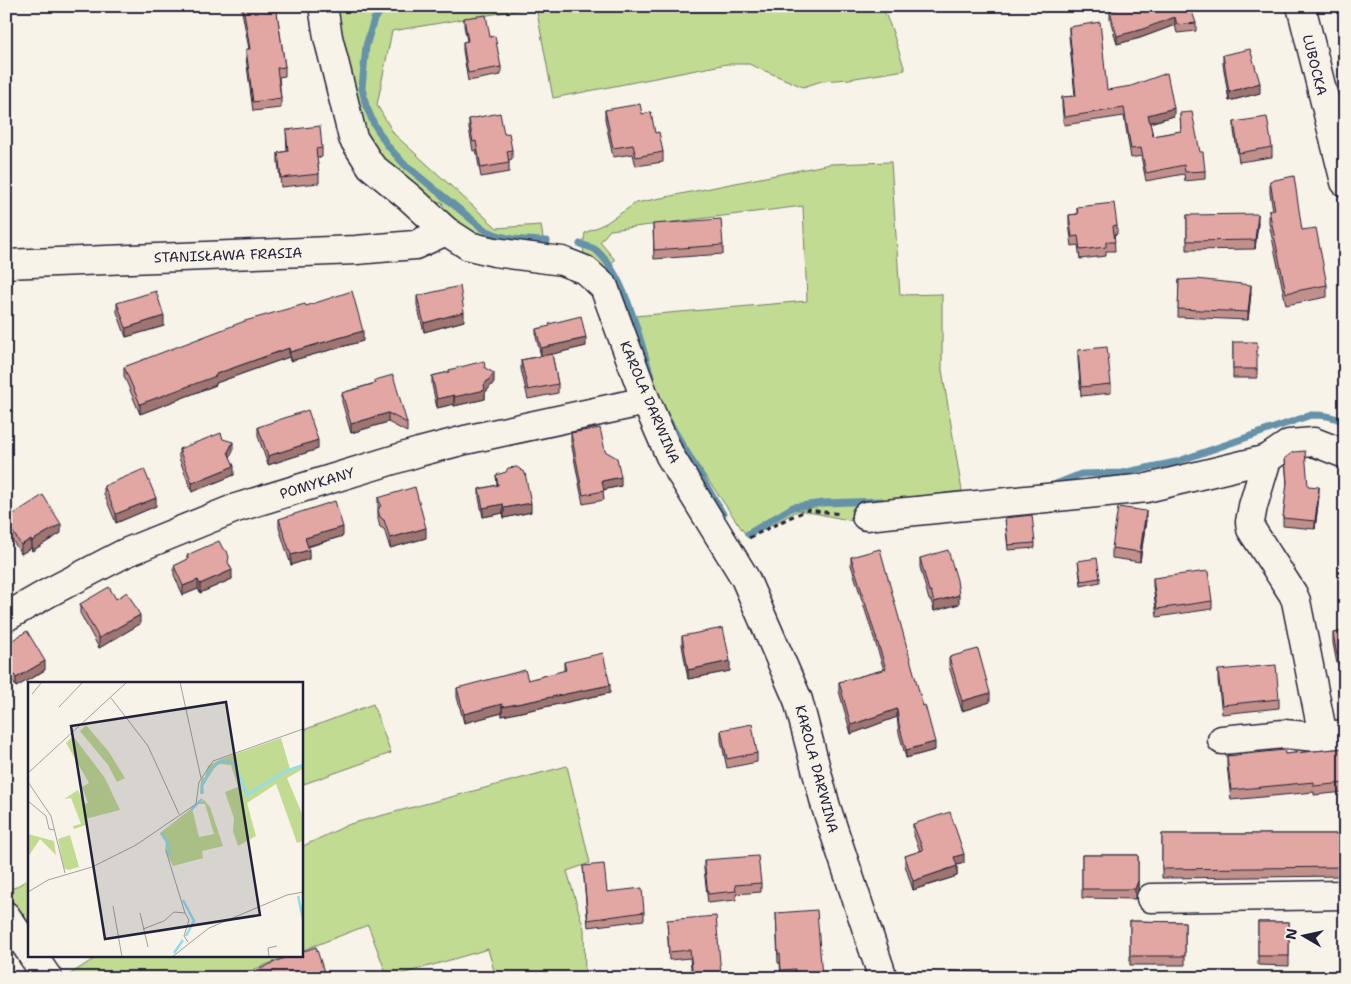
<svg xmlns="http://www.w3.org/2000/svg" width="1351" height="984" font-family="'Shantell Sans',sans-serif">
	<rect width="100%" height="100%" fill="#f7f3e8"/>
	<filter id="ink" filterUnits="userSpaceOnUse"><feTurbulence type="fractalNoise" baseFrequency=".02" numOctaves="2"/><feDisplacementMap in="SourceGraphic" scale="10" xChannelSelector="R" yChannelSelector="G"/><feConvolveMatrix kernelMatrix="1 2 1 2 8 2 1 2 1" color-interpolation-filters="sRGB"/></filter>
	<g filter="url(#ink)">
		<!-- green -->
		<g fill="#c1db92" stroke="#727e66">
			<path d="M 334,6 L 882,6 L 892,30 L 905,70 L 849,79 L 822,81 L 803,87 L 749,64 L 727,64 L 553,98 L 536,7 L 392,31 L 377,105 L 394,134 L 497,228 L 541,225 L 545,250 L 451,229 L 442,202 L 411,205 L 368,146 Z"/>
			<path d="M 891,162 L 900,295 L 942,294 L 942,370 L 962,491 L 944,493 L 949,518 L 863,523 L 799,510 L 748,538 L 651,397 L 623,317 L 807,301 L 803,206 L 610,230 L 600,242 L 615,260 L 602,271 C 583,257 581,258 585,233 L 606,223 L 636,203 L 830,164 Z"/>
			<path d="M 373,704 L 391,753 L 301,785 L 301,731 Z"/>
			<path d="M 567,766 L 590,863 L 567,871 L 584,929 L 585,978 L 496,978 L 488,949 L 388,978 L 368,925 L 301,951 L 301,847 L 350,824 Z"/>
			<path d="M 29,879 L 29,927 L 7,892 Z"/>
			<path d="M 100,955 L 291,955 L 232,978 L 64,978 Z"/>
		</g>
		<g fill="none" stroke-linecap="round" stroke-linejoin="round">
			<!-- stream -->
			<g stroke="#6592a8" stroke-width="7">
				<path d="M 394,6 L 383,9 L 374,19 L 366,46 L 362,88 L 366,106 L 374,124 L 387,145 L 404,164 L 482,228 C 504,241 522,240 547,241"/>
				<path d="M 580,244 C 585,246 593,247 597,251 C 625,275 641,342 651,377"/>
				<path d="M 668,420 L 723,514"/>
				<path d="M 1051,486 L 1081,474 L 1122,473 L 1176,462 L 1311,415 C 1324,415 1334,416 1345,423"/>
				<path d="M 748,534 L 793,507 L 823,503 L 881,501"/>
			</g>
			<defs>
				<g id="minor">
					<path d="M 323,6 L 328,37 L 353,138 L 371,166 L 410,198 L 446,231 L 469,246 L 494,252 L 562,261 L 585,270 L 604,287 L 646,401 L 670,456 L 745,578 L 798,700 L 826,807 L 883,978"/>
					<path d="M 1301,6 L 1345,182"/>
					<path d="M 6,264 L 356,250 L 415,245 L 446,231"/>
					<path d="M 866,516 L 1147,488 L 1267,459"/>
					<path d="M 6,617 L 48,593 L 125,553 L 236,508 L 419,452 L 465,440 L 646,401"/>
					<path d="M 1323,736 L 1296,601 L 1293,594 L 1251,529 L 1250,522 L 1253,506 L 1267,459 L 1289,444 L 1314,442 L 1345,454"/>
					<path d="M 1222,740 L 1284,734 L 1317,737 L 1345,734"/>
					<path d="M 1151,898 L 1345,895"/>
					<path d="M 6,916 L 29,950"/>
					<path d="M 32,955 L 48,978"/>
				</g>
			</defs>
			<!-- minor casing -->
			<use href="#minor" stroke="#22223b" stroke-width="31"/>
			<!-- path -->
			<path stroke="#22223b" stroke-width="3" stroke-dasharray="5 4" stroke-linecap="butt" d="M 749,538 L 791,517 L 808,510 L 841,514"/>
			<!-- minor -->
			<use href="#minor" stroke="#f7f3e8" stroke-width="28"/>
		</g>
		<!-- wall -->
		<g fill="#c2908b" stroke="#22223b">
			<path d="M 241,6 L 276,6 L 285,67 L 285,76 L 279,77 L 281,98 L 281,108 L 253,111 L 246,58 L 246,49 L 249,49 Z"/>
			<path d="M 1129,6 L 1196,23 L 1196,31 L 1177,33 L 1175,25 L 1140,38 L 1117,44 L 1110,19 L 1110,11 Z"/>
			<path d="M 464,18 L 490,37 L 501,67 L 501,75 L 468,81 L 463,50 L 463,42 L 467,41 L 464,26 Z"/>
			<path d="M 1069,27 L 1107,90 L 1174,116 L 1150,123 L 1153,136 L 1181,131 L 1180,113 L 1205,171 L 1205,179 L 1185,181 L 1184,174 L 1146,181 L 1141,156 L 1131,158 L 1124,116 L 1064,125 L 1062,106 L 1062,97 L 1075,96 L 1069,36 Z"/>
			<path d="M 1223,55 L 1260,93 L 1229,101 L 1223,64 Z"/>
			<path d="M 605,110 L 642,114 L 655,133 L 663,152 L 663,162 L 636,166 L 633,154 L 613,157 L 605,119 Z"/>
			<path d="M 469,119 L 504,134 L 512,150 L 512,159 L 509,160 L 509,172 L 481,177 L 476,150 L 473,151 L 469,128 Z"/>
			<path d="M 1234,122 L 1272,147 L 1272,157 L 1239,162 L 1234,131 Z"/>
			<path d="M 286,130 L 322,148 L 322,157 L 317,158 L 319,174 L 319,183 L 281,187 L 278,162 L 278,153 L 287,151 Z"/>
			<path d="M 1270,181 L 1302,230 L 1327,285 L 1327,297 L 1286,305 L 1269,223 L 1269,210 L 1273,210 L 1270,193 Z"/>
			<path d="M 1077,207 L 1117,225 L 1117,234 L 1114,235 L 1115,251 L 1106,251 L 1106,256 L 1080,259 L 1078,245 L 1072,246 L 1069,224 L 1069,215 L 1077,214 Z"/>
			<path d="M 1187,215 L 1258,223 L 1255,249 L 1187,250 Z"/>
			<path d="M 653,224 L 723,245 L 723,254 L 654,259 Z"/>
			<path d="M 1179,280 L 1251,293 L 1248,320 L 1178,317 Z"/>
			<path d="M 417,296 L 464,321 L 424,332 L 417,305 Z"/>
			<path d="M 117,303 L 164,326 L 126,337 L 117,312 Z"/>
			<path d="M 306,306 L 363,341 L 290,361 L 289,357 L 216,383 L 216,385 L 140,414 L 124,376 L 124,367 Z"/>
			<path d="M 536,329 L 586,346 L 552,354 L 558,384 L 558,393 L 528,399 L 521,369 L 521,360 L 541,356 L 536,337 Z"/>
			<path d="M 1233,342 L 1257,369 L 1257,378 L 1233,378 Z"/>
			<path d="M 1078,350 L 1111,384 L 1111,393 L 1081,396 L 1078,359 Z"/>
			<path d="M 485,368 L 494,382 L 485,393 L 485,399 L 454,406 L 454,404 L 437,408 L 432,385 L 432,376 L 449,372 L 449,370 Z"/>
			<path d="M 375,380 L 407,423 L 407,432 L 388,422 L 351,433 L 342,402 L 342,393 L 375,383 Z"/>
			<path d="M 258,427 L 318,449 L 268,465 L 258,436 Z"/>
			<path d="M 571,433 L 605,451 L 621,486 L 603,490 L 604,500 L 583,504 L 571,442 Z"/>
			<path d="M 223,439 L 233,451 L 230,457 L 234,475 L 192,492 L 179,458 L 179,449 Z"/>
			<path d="M 1285,458 L 1308,486 L 1319,496 L 1315,529 L 1283,526 L 1283,518 L 1287,486 Z"/>
			<path d="M 496,475 L 531,512 L 504,518 L 503,513 L 483,517 L 479,498 L 479,489 L 497,485 Z"/>
			<path d="M 104,486 L 156,506 L 116,523 L 104,494 Z"/>
			<path d="M 378,498 L 426,538 L 390,548 L 384,529 L 380,527 L 378,519 Z"/>
			<path d="M 1005,518 L 1035,543 L 1035,548 L 1008,550 Z"/>
			<path d="M 6,519 L 61,533 L 32,551 L 31,548 L 21,554 L 6,530 Z"/>
			<path d="M 279,519 L 343,536 L 308,547 L 309,559 L 291,565 L 279,528 Z"/>
			<path d="M 1146,520 L 1140,562 L 1112,558 L 1112,548 Z"/>
			<path d="M 187,555 L 229,564 L 232,579 L 200,593 L 198,589 L 183,595 L 174,575 L 174,566 L 187,560 Z"/>
			<path d="M 851,557 L 935,750 L 906,758 L 899,733 L 897,717 L 851,734 L 839,691 L 839,682 L 884,670 L 851,565 Z"/>
			<path d="M 920,558 L 959,604 L 934,611 L 931,600 L 929,600 L 920,567 Z"/>
			<path d="M 1078,561 L 1100,578 L 1100,582 L 1081,586 Z"/>
			<path d="M 1153,578 L 1212,601 L 1212,609 L 1157,617 L 1153,586 Z"/>
			<path d="M 116,599 L 140,624 L 99,648 L 80,613 L 80,604 Z"/>
			<path d="M 1345,631 L 1345,663 L 1337,664 L 1333,643 L 1333,633 Z"/>
			<path d="M 682,636 L 730,671 L 688,679 L 682,645 Z"/>
			<path d="M 11,641 L 45,670 L 16,687 L 6,671 L 6,648 L 11,645 Z"/>
			<path d="M 949,657 L 990,702 L 962,711 L 949,666 Z"/>
			<path d="M 564,662 L 610,693 L 502,716 L 502,713 L 464,723 L 457,697 L 457,688 L 528,680 L 564,671 Z"/>
			<path d="M 1218,670 L 1279,699 L 1279,708 L 1222,714 L 1218,680 Z"/>
			<path d="M 721,730 L 757,753 L 757,762 L 727,768 L 721,740 Z"/>
			<path d="M 1345,748 L 1345,792 L 1314,795 L 1314,792 L 1231,800 L 1227,765 L 1227,756 L 1285,754 Z"/>
			<path d="M 913,824 L 964,863 L 957,865 L 957,876 L 913,890 L 905,865 L 905,856 L 920,851 L 913,833 Z"/>
			<path d="M 1162,834 L 1345,834 L 1345,876 L 1162,878 Z"/>
			<path d="M 1082,855 L 1138,855 L 1138,890 L 1135,899 L 1082,898 Z"/>
			<path d="M 704,860 L 761,883 L 761,892 L 736,894 L 736,900 L 708,903 L 704,869 Z"/>
			<path d="M 583,866 L 607,892 L 644,912 L 644,920 L 588,927 Z"/>
			<path d="M 776,913 L 822,978 L 781,978 L 780,963 L 778,963 Z"/>
			<path d="M 667,920 L 721,974 L 721,978 L 692,978 L 690,958 L 669,960 Z"/>
			<path d="M 1130,921 L 1185,922 L 1185,965 L 1130,965 Z"/>
			<path d="M 1258,922 L 1289,922 L 1289,966 L 1258,965 Z"/>
		</g>
		<!-- shaded-wall -->
		<g fill="#9e7571" stroke="#22223b">
			<path d="M 1175,17 L 1175,25 L 1140,38 L 1117,44 L 1117,36 Z"/>
			<path d="M 1260,83 L 1260,93 L 1229,101 L 1229,92 Z"/>
			<path d="M 1174,108 L 1174,116 L 1148,123 L 1148,115 Z"/>
			<path d="M 1258,214 L 1258,223 L 1255,249 L 1255,240 Z"/>
			<path d="M 1251,285 L 1251,293 L 1248,320 L 1248,312 Z"/>
			<path d="M 464,312 L 464,321 L 424,332 L 424,323 Z"/>
			<path d="M 164,316 L 164,326 L 126,337 L 126,328 Z"/>
			<path d="M 363,331 L 363,341 L 290,361 L 290,352 Z"/>
			<path d="M 586,338 L 586,346 L 541,357 L 541,348 Z"/>
			<path d="M 289,348 L 289,357 L 216,383 L 216,385 L 140,414 L 140,404 L 216,374 Z"/>
			<path d="M 494,373 L 494,382 L 485,393 L 485,399 L 454,406 L 454,397 L 484,385 Z"/>
			<path d="M 454,395 L 454,404 L 437,408 L 437,399 Z"/>
			<path d="M 388,413 L 388,422 L 351,433 L 351,424 Z"/>
			<path d="M 318,440 L 318,449 L 268,465 L 268,456 Z"/>
			<path d="M 233,442 L 233,451 L 228,461 L 228,452 Z"/>
			<path d="M 234,466 L 234,475 L 192,492 L 192,483 Z"/>
			<path d="M 621,477 L 621,486 L 602,490 L 602,481 Z"/>
			<path d="M 1319,487 L 1319,496 L 1315,529 L 1315,521 Z"/>
			<path d="M 156,498 L 156,506 L 116,523 L 116,514 Z"/>
			<path d="M 531,503 L 531,512 L 504,518 L 504,508 Z"/>
			<path d="M 503,504 L 503,513 L 483,517 L 483,508 Z"/>
			<path d="M 1146,511 L 1146,520 L 1140,562 L 1140,552 Z"/>
			<path d="M 61,524 L 61,533 L 32,551 L 32,541 Z"/>
			<path d="M 343,527 L 343,536 L 305,547 L 305,538 Z"/>
			<path d="M 426,528 L 426,538 L 390,548 L 390,538 Z"/>
			<path d="M 31,539 L 31,548 L 21,554 L 21,545 Z"/>
			<path d="M 309,550 L 309,559 L 291,565 L 291,555 Z"/>
			<path d="M 232,570 L 232,579 L 200,593 L 200,584 Z"/>
			<path d="M 198,580 L 198,589 L 183,595 L 183,586 Z"/>
			<path d="M 959,595 L 959,604 L 934,611 L 934,602 Z"/>
			<path d="M 140,615 L 140,624 L 99,648 L 99,638 Z"/>
			<path d="M 45,661 L 45,670 L 16,687 L 16,678 Z"/>
			<path d="M 730,661 L 730,671 L 688,679 L 688,670 Z"/>
			<path d="M 610,685 L 610,693 L 502,716 L 502,707 Z"/>
			<path d="M 990,693 L 990,702 L 962,711 L 962,701 Z"/>
			<path d="M 502,704 L 502,713 L 464,723 L 464,714 Z"/>
			<path d="M 897,709 L 897,717 L 851,734 L 851,725 Z"/>
			<path d="M 935,742 L 935,750 L 906,758 L 906,750 Z"/>
			<path d="M 964,854 L 964,863 L 954,866 L 954,857 Z"/>
			<path d="M 957,866 L 957,876 L 913,890 L 913,881 Z"/>
			<path d="M 1138,881 L 1138,890 L 1135,899 L 1135,889 Z"/>
		</g>
		<!-- building -->
		<g fill="#e2a7a2" stroke="#22223b">
			<path d="M 243,6 L 276,6 L 285,67 L 277,68 L 281,98 L 253,102 L 246,49 L 250,49 Z"/>
			<path d="M 1129,6 L 1190,6 L 1196,23 L 1177,25 L 1175,17 L 1140,30 L 1117,36 L 1110,11 Z"/>
			<path d="M 486,15 L 490,37 L 495,36 L 501,67 L 468,73 L 463,42 L 468,41 L 464,18 Z"/>
			<path d="M 1100,22 L 1107,90 L 1131,86 L 1167,73 L 1174,108 L 1148,115 L 1153,136 L 1181,131 L 1180,113 L 1192,112 L 1200,152 L 1203,152 L 1205,171 L 1185,172 L 1184,165 L 1146,173 L 1141,148 L 1131,149 L 1124,108 L 1064,117 L 1062,97 L 1076,96 L 1069,27 Z"/>
			<path d="M 1250,49 L 1260,83 L 1229,92 L 1223,55 Z"/>
			<path d="M 640,104 L 642,114 L 651,112 L 655,133 L 659,132 L 663,152 L 636,157 L 633,145 L 613,148 L 605,110 Z"/>
			<path d="M 500,113 L 504,134 L 509,133 L 512,150 L 507,151 L 509,163 L 481,168 L 476,141 L 473,142 L 469,119 Z"/>
			<path d="M 1267,117 L 1272,147 L 1239,153 L 1234,122 Z"/>
			<path d="M 320,126 L 322,148 L 316,149 L 319,174 L 281,178 L 278,153 L 288,151 L 286,130 Z"/>
			<path d="M 1294,176 L 1302,230 L 1316,228 L 1327,285 L 1286,293 L 1269,210 L 1275,210 L 1270,181 Z"/>
			<path d="M 1114,203 L 1117,225 L 1113,226 L 1115,242 L 1106,242 L 1106,247 L 1080,250 L 1078,236 L 1072,237 L 1069,215 L 1078,214 L 1077,207 Z"/>
			<path d="M 1258,214 L 1255,240 L 1187,241 L 1187,215 Z"/>
			<path d="M 721,219 L 723,245 L 654,250 L 653,224 Z"/>
			<path d="M 1196,279 L 1251,285 L 1248,312 L 1178,309 L 1179,280 Z"/>
			<path d="M 460,286 L 464,312 L 424,323 L 417,296 Z"/>
			<path d="M 156,291 L 164,316 L 126,328 L 117,303 Z"/>
			<path d="M 352,291 L 363,331 L 290,352 L 289,348 L 216,374 L 216,376 L 140,404 L 124,367 L 245,321 L 305,304 L 306,306 Z"/>
			<path d="M 581,316 L 586,338 L 541,348 L 536,329 L 550,326 L 549,324 Z"/>
			<rect x="1233" y="342" width="24" height="27"/>
			<path d="M 1107,347 L 1111,384 L 1081,387 L 1078,350 Z"/>
			<path d="M 552,354 L 558,384 L 528,390 L 521,360 Z"/>
			<path d="M 484,361 L 485,368 L 494,373 L 484,385 L 485,390 L 454,397 L 454,395 L 437,399 L 432,376 L 449,372 L 449,370 Z"/>
			<path d="M 393,375 L 407,423 L 388,413 L 351,424 L 342,393 L 376,383 L 375,380 Z"/>
			<path d="M 308,410 L 318,440 L 268,456 L 258,427 Z"/>
			<path d="M 600,428 L 605,451 L 617,458 L 621,477 L 602,481 L 604,491 L 583,495 L 571,433 Z"/>
			<path d="M 221,433 L 223,439 L 233,442 L 228,452 L 234,466 L 192,483 L 179,449 Z"/>
			<path d="M 1305,451 L 1308,486 L 1319,487 L 1315,521 L 1283,518 L 1287,482 L 1285,458 L 1293,452 Z"/>
			<path d="M 517,467 L 525,473 L 531,503 L 504,508 L 503,504 L 483,508 L 479,489 L 498,485 L 496,475 L 506,472 L 508,468 Z"/>
			<path d="M 144,469 L 156,498 L 116,514 L 104,486 Z"/>
			<path d="M 415,487 L 426,528 L 390,538 L 384,520 L 380,517 L 378,510 L 381,505 L 378,498 Z"/>
			<path d="M 43,495 L 61,524 L 32,541 L 31,539 L 21,545 L 6,521 L 6,519 Z"/>
			<path d="M 335,501 L 343,527 L 305,538 L 309,550 L 291,555 L 279,519 Z"/>
			<path d="M 1118,507 L 1146,511 L 1140,552 L 1112,548 Z"/>
			<path d="M 1032,515 L 1035,543 L 1008,545 L 1005,518 Z"/>
			<path d="M 219,541 L 223,549 L 227,551 L 229,557 L 228,562 L 232,570 L 200,584 L 198,580 L 183,586 L 174,566 L 188,559 L 187,555 Z"/>
			<path d="M 880,549 L 923,706 L 925,705 L 935,742 L 906,750 L 899,724 L 897,709 L 851,725 L 839,682 L 886,669 L 851,557 Z"/>
			<path d="M 948,550 L 957,580 L 959,595 L 934,602 L 931,591 L 929,591 L 920,558 Z"/>
			<path d="M 1097,558 L 1100,578 L 1081,581 L 1078,561 Z"/>
			<path d="M 1208,571 L 1212,601 L 1157,609 L 1153,578 Z"/>
			<path d="M 109,587 L 116,599 L 127,592 L 140,615 L 99,638 L 80,604 Z"/>
			<path d="M 723,628 L 730,661 L 688,670 L 682,636 Z"/>
			<path d="M 27,631 L 45,661 L 16,678 L 6,662 L 6,648 L 13,644 L 11,641 Z"/>
			<path d="M 1345,631 L 1345,654 L 1337,655 L 1333,633 Z"/>
			<path d="M 978,649 L 990,693 L 962,701 L 949,657 Z"/>
			<path d="M 603,653 L 610,685 L 502,707 L 502,704 L 464,714 L 457,688 L 525,670 L 528,680 L 566,670 L 564,662 Z"/>
			<path d="M 1276,665 L 1279,699 L 1222,705 L 1218,670 Z"/>
			<path d="M 752,724 L 757,753 L 727,759 L 721,730 Z"/>
			<path d="M 1345,748 L 1345,783 L 1314,786 L 1314,782 L 1231,790 L 1227,756 L 1284,750 L 1285,754 Z"/>
			<path d="M 950,812 L 964,854 L 954,857 L 957,866 L 913,881 L 905,856 L 923,850 L 913,824 Z"/>
			<path d="M 1162,834 L 1345,834 L 1345,867 L 1162,869 Z"/>
			<path d="M 1082,855 L 1138,855 L 1138,881 L 1135,889 L 1082,889 Z"/>
			<path d="M 758,856 L 761,883 L 735,885 L 736,891 L 708,894 L 704,860 Z"/>
			<path d="M 604,864 L 607,892 L 642,888 L 644,912 L 588,920 L 583,866 Z"/>
			<path d="M 817,910 L 822,978 L 796,978 L 795,969 L 781,970 L 780,954 L 778,954 L 776,913 Z"/>
			<path d="M 716,916 L 721,974 L 693,977 L 690,950 L 669,952 L 667,920 Z"/>
			<path d="M 1130,921 L 1185,922 L 1185,956 L 1130,956 Z"/>
			<rect x="1258" y="922" width="31" height="34"/>
			<path d="M 316,947 L 326,978 L 257,978 L 254,972 L 279,960 L 293,955 L 301,955 L 301,952 Z"/>
			<path d="M 950,971 L 990,973 L 990,978 L 950,978 Z"/>
		</g>
	</g>
	<g text-anchor="middle" stroke-width="4" stroke-linejoin="round" paint-order="stroke">
		<!-- street labels -->
		<g font-size="14" fill="#22223b" stroke="#f7f3e8">
			<text transform="translate(1315 65) rotate(76)" y="5">LUBOCKA</text>
			<text transform="translate(228 255) rotate(-2)" y="5">STANISŁAWA FRASIA</text>
			<text transform="translate(650 402) rotate(67)" y="5">KAROLA DARWINA</text>
			<text transform="translate(317 483) rotate(-17)" y="5">POMYKANY</text>
			<text transform="translate(817 769) rotate(75)" y="5">KAROLA DARWINA</text>
		</g>
	</g>
	<!-- overview -->
	<g transform="translate(28 682)">
		<rect width="275" height="275" fill="#f7f3e8"/>
		<path d="M 58,43 L 81,70 L 97,96 L 89,100 L 80,83 L 52,49 ZM 45,54 L 77,96 L 92,128 L 57,137 L 58,143 L 46,147 L 45,144 L 53,142 L 43,116 L 36,117 L 50,108 L 56,122 L 60,121 L 54,105 L 61,101 L 38,61 ZM 253,56 L 262,87 L 275,83 L 275,87 L 259,96 L 275,134 L 275,159 L 269,161 L 248,102 L 219,121 L 228,154 L 210,164 L 205,149 L 206,136 L 197,110 L 210,105 L 203,83 L 191,82 L 187,85 L 175,104 L 176,111 L 172,112 L 173,97 L 177,95 L 180,84 L 191,78 ZM 176,118 L 182,125 L 195,164 L 174,169 L 175,176 L 145,184 L 137,169 L 138,159 L 132,151 L 164,126 L 171,155 L 186,152 L 177,122 L 170,122 ZM 0,152 L 26,159 L 28,173 L 12,157 L 0,175 ZM 42,153 L 51,185 L 40,188 L 36,186 L 30,157 Z" fill="#c1db92"/>
		<path fill="none" stroke="#91dcf1" stroke-width="2.5" d="M 174,112 L 174,104 L 182,88 L 193,79 L 206,81 L 219,113 L 258,89 L 275,83M 163,128 L 174,117M 133,151 L 139,160 L 142,174M 270,214 L 275,237M 155,218 L 166,239 L 158,254M 146,271 L 155,258"/>
		<path fill="none" stroke="#a29fa3" stroke-width="1" d="M 152,0 L 173,96M 4,12 L 14,0M 83,16 L 120,64 L 151,132M 31,25 L 55,0M 0,91 L 99,0M 0,100 L 23,134 L 37,191M 0,119 L 18,134 L 21,147 L 26,148M 138,169 L 157,231M 0,210 L 20,198 L 64,185 L 108,163 L 168,122 L 171,100 L 185,79 L 275,47M 85,224 L 94,275M 112,231 L 120,265M 115,247 L 136,239 L 146,230 L 157,231 L 161,238 L 156,254 L 160,260M 144,275 L 181,246 L 259,213 L 275,210M 241,275 L 240,266 L 249,264"/>
		<path fill="#22223b" fill-opacity="0.15" stroke="#22223b" stroke-width="2.5" d="M 198,20 L 232,233 L 77,257 L 43,44 Z"/>
		<rect width="275" height="275" fill="none" stroke="#22223b" stroke-width="2.5"/>
	</g>
	<!-- margin -->
	<rect width="1351" height="984" fill="none" stroke="#f7f3e8" stroke-width="25"/>
	<rect x="12" y="12" width="1326" height="959" fill="none" stroke="#22223b" stroke-width="2" filter="url(#ink)"/>
	<!-- north arrow -->
	<g transform="translate(1304 936) rotate(279)" stroke="#f7f3e8" stroke-width="4" paint-order="stroke">
	<path d="M0-4L9 19L0 12L-9 19Z" fill="#22223b"/>
	<text y="-8" font-size="14" font-weight="bold" text-anchor="middle" fill="#22223b">N</text>
	</g>
</svg>
